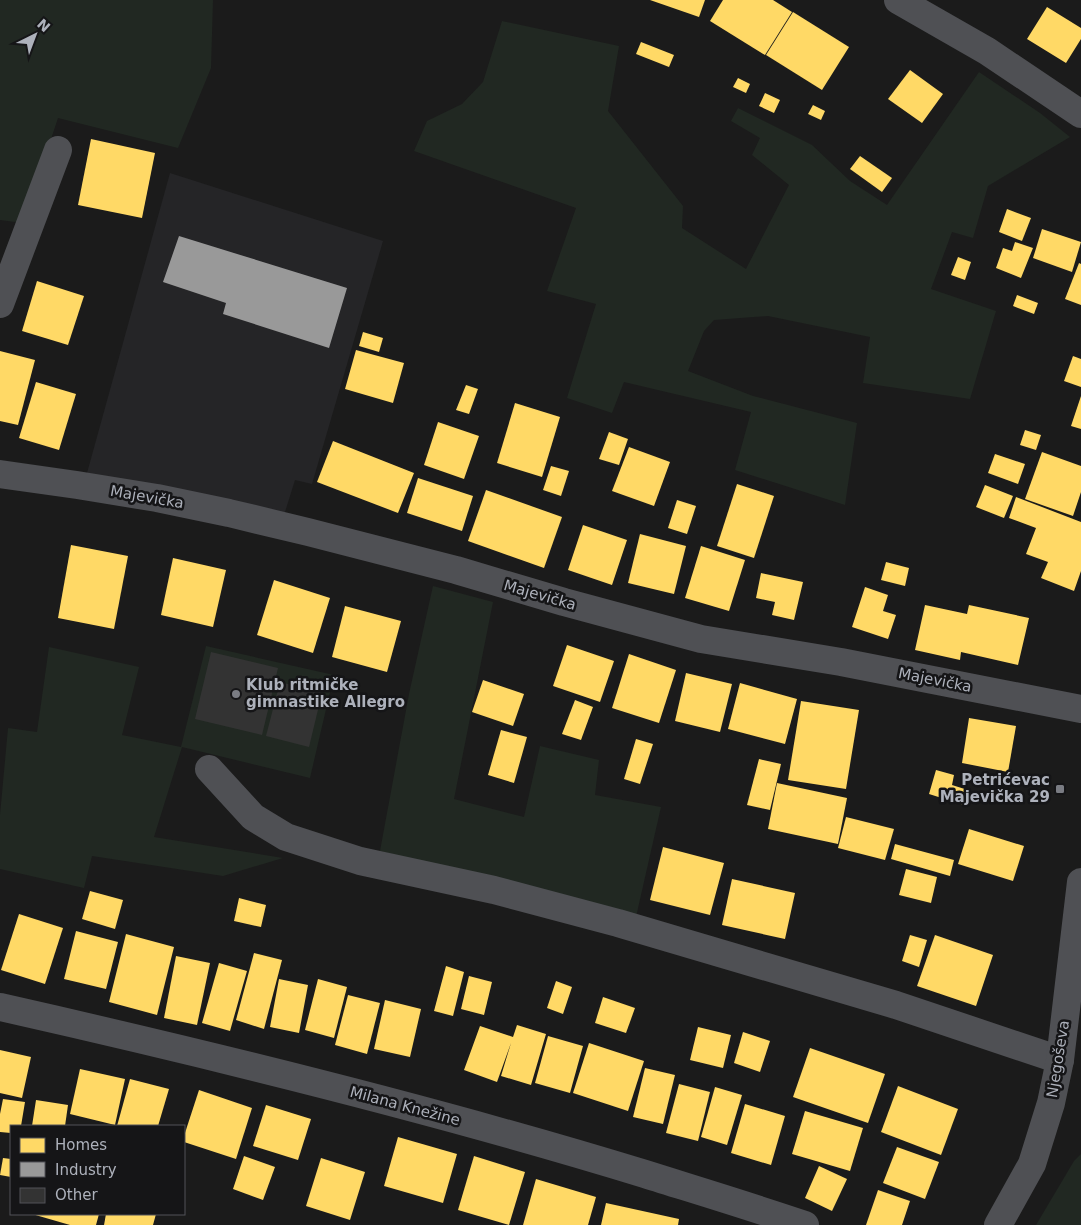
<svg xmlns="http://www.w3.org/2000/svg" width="1081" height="1225" font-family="'DejaVu Sans',sans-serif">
	<rect width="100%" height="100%" fill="#1b1b1b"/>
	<!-- built -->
	<path fill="#252527" d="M 170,173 L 383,241 L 312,484 L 295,480 L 285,512 L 273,513 L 87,473 Z"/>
	<!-- green -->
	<g fill="#212822">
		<path d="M 0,0 L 213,0 L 211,68 L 178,148 L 58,118 L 23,223 L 0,220 Z"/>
		<path d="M 502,21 L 619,46 L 608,111 L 683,206 L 682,228 L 746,269 L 789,185 L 752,155 L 760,138 L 731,121 L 738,108 L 812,145 L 850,181 L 887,205 L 979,72 L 1040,113 L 1070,137 L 988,186 L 973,238 L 952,232 L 931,289 L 996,311 L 970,399 L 863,383 L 870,337 L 768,316 L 714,320 L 704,331 L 688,371 L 753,396 L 857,423 L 845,505 L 735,470 L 751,412 L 624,382 L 612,413 L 567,398 L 596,304 L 547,291 L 576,208 L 414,151 L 427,121 L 462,104 L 483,82 Z"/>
		<path d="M 433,586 L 493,602 L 454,799 L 524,817 L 540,746 L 599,760 L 595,795 L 661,807 L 636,917 L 380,851 L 409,694 Z"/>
		<path d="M 206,646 L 334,675 L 310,778 L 182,747 L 154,837 L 283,858 L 223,876 L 92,856 L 84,888 L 0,869 L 0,815 L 8,728 L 37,732 L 49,647 L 139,667 L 122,735 L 181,747 Z"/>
		<path d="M 1081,1154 L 1081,1225 L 1036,1225 L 1074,1161 Z"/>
	</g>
	<!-- homes -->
	<g fill="#ffd966">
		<path d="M 650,0 L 705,0 L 699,17 Z"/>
		<path d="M 723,0 L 773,0 L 792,12 L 765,55 L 710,21 Z"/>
		<path d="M 1047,7 L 1081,28 L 1081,39 L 1066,63 L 1027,39 Z"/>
		<path d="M 793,12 L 849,47 L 822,90 L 766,55 Z"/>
		<path d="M 641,42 L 674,55 L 669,67 L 636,54 Z"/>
		<path d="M 910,70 L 943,94 L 922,123 L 888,99 Z"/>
		<path d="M 738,78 L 750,84 L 746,93 L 733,87 Z"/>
		<path d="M 765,93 L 780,100 L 774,113 L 759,106 Z"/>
		<path d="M 813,105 L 825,111 L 821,120 L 808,114 Z"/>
		<path d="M 91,139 L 155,153 L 142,218 L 78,205 Z"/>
		<path d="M 860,156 L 892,178 L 882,192 L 850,169 Z"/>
		<path d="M 1007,209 L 1031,218 L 1022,241 L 999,232 Z"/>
		<path d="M 1042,229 L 1081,242 L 1072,272 L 1033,258 Z"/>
		<path d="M 1015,242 L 1033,248 L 1021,278 L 996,268 L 1003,248 L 1012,251 Z"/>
		<path d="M 958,257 L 971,262 L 965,280 L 951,275 Z"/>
		<path d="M 1079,263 L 1081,264 L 1081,305 L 1065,299 Z"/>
		<path d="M 37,281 L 84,296 L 68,345 L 22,331 Z"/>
		<path d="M 1017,295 L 1038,303 L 1034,314 L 1013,306 Z"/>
		<path d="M 363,332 L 383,338 L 379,352 L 359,346 Z"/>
		<path d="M 356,350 L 404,363 L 393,403 L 345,389 Z"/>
		<path d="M 0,351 L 35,360 L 18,425 L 0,421 Z"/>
		<path d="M 1073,356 L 1081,359 L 1081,387 L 1064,381 Z"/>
		<path d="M 36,382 L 76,394 L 59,450 L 19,438 Z"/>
		<path d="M 466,385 L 478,389 L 469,414 L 456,410 Z"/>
		<path d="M 1081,396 L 1081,429 L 1071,426 Z"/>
		<path d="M 515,403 L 560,417 L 542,477 L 497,463 Z"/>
		<path d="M 438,422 L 479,436 L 464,479 L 424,465 Z"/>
		<path d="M 1025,430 L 1041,435 L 1036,450 L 1020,445 Z"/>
		<path d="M 609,432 L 628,439 L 619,465 L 599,459 Z"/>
		<path d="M 333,441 L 414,473 L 398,513 L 317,482 Z"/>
		<path d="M 629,447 L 670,462 L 654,506 L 612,491 Z"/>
		<path d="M 1042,452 L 1081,466 L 1081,492 L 1073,516 L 1025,499 Z"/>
		<path d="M 995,454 L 1025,464 L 1018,484 L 988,473 Z"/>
		<path d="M 551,466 L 569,471 L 561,496 L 543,490 Z"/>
		<path d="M 418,478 L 473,496 L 462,531 L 407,513 Z"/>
		<path d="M 737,484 L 774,496 L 754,558 L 717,546 Z"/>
		<path d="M 985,485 L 1013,496 L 1004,518 L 976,507 Z"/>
		<path d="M 486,490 L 562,517 L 544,568 L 468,541 Z"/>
		<path d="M 1016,497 L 1081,522 L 1081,571 L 1074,591 L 1041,578 L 1048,562 L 1026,554 L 1036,528 L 1009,518 Z"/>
		<path d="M 677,500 L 696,506 L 687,534 L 668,528 Z"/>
		<path d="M 583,525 L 627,540 L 612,585 L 568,570 Z"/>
		<path d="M 640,534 L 686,546 L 674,594 L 628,583 Z"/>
		<path d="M 71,545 L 128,556 L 114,629 L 58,618 Z"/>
		<path d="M 701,546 L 745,560 L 729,611 L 685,598 Z"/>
		<path d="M 173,558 L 226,570 L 213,627 L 161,615 Z"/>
		<path d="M 886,562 L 909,568 L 905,586 L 881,580 Z"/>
		<path d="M 761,573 L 803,582 L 794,620 L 772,615 L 775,602 L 756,598 Z"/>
		<path d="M 274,580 L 330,598 L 313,653 L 257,635 Z"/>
		<path d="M 865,587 L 888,595 L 883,611 L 896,615 L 888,639 L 852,627 Z"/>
		<path d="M 925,605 L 967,614 L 969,605 L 1029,618 L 1018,665 L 961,652 L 960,660 L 915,650 Z"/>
		<path d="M 345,606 L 401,621 L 387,672 L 332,657 Z"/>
		<path d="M 567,645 L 614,661 L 600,702 L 553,686 Z"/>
		<path d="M 629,654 L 676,670 L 659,723 L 612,708 Z"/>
		<path d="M 686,673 L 732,684 L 720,732 L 675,721 Z"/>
		<path d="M 483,680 L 524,694 L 513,726 L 472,712 Z"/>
		<path d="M 740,683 L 797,699 L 785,744 L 728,729 Z"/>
		<path d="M 575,700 L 593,707 L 581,740 L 562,734 Z"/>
		<path d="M 801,701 L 859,710 L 846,789 L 788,780 Z"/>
		<path d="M 969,718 L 1016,726 L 1008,772 L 962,763 Z"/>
		<path d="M 501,730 L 527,737 L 514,783 L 488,775 Z"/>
		<path d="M 636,739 L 653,744 L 640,784 L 624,779 Z"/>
		<path d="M 759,759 L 781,764 L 770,810 L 747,805 Z"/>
		<path d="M 936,770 L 954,775 L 952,785 L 971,791 L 967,806 L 929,794 Z"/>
		<path d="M 777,783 L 847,798 L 838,844 L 768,829 Z"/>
		<path d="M 846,817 L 894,829 L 885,860 L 838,848 Z"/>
		<path d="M 969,829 L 1024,846 L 1013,881 L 958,864 Z"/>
		<path d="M 895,844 L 954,860 L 950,876 L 891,859 Z"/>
		<path d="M 663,847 L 724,863 L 710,915 L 650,900 Z"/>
		<path d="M 906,869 L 937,877 L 931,903 L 899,895 Z"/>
		<path d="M 732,879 L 795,893 L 785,939 L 722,925 Z"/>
		<path d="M 90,891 L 123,900 L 115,929 L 82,919 Z"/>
		<path d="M 239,898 L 266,905 L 261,927 L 234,921 Z"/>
		<path d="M 19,914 L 63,928 L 45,984 L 1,970 Z"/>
		<path d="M 76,931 L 118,942 L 106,989 L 64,979 Z"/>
		<path d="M 126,934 L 174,947 L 157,1015 L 109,1002 Z"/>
		<path d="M 910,935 L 927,940 L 919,967 L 902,961 Z"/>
		<path d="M 935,935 L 993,955 L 976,1006 L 917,986 Z"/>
		<path d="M 254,953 L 282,960 L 264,1029 L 236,1020 Z"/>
		<path d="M 176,956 L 210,963 L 197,1025 L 164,1018 Z"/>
		<path d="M 219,963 L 247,971 L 230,1031 L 202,1023 Z"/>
		<path d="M 446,966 L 464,972 L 453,1016 L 434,1011 Z"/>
		<path d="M 469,976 L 492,982 L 484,1015 L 461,1009 Z"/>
		<path d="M 279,979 L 308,985 L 299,1033 L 270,1027 Z"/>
		<path d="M 318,979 L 347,987 L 334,1038 L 305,1030 Z"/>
		<path d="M 556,981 L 572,987 L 563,1014 L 547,1008 Z"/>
		<path d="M 348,995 L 380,1003 L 367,1054 L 335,1045 Z"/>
		<path d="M 603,997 L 635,1008 L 626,1033 L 595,1023 Z"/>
		<path d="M 385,1000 L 421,1009 L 410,1057 L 374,1049 Z"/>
		<path d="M 517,1025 L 546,1034 L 531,1085 L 501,1076 L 511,1043 L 497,1082 L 464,1070 L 480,1026 L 513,1037 Z"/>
		<path d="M 698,1027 L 731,1035 L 723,1068 L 690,1060 Z"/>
		<path d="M 743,1032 L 770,1041 L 760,1072 L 734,1063 Z"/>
		<path d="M 548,1036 L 583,1046 L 570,1093 L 535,1083 Z"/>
		<path d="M 589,1043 L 644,1061 L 628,1111 L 573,1093 Z"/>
		<path d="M 810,1048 L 885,1074 L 868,1123 L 793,1097 Z"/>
		<path d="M 0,1050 L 31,1057 L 22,1098 L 0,1093 Z"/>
		<path d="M 645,1068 L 675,1075 L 663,1124 L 633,1117 Z"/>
		<path d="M 80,1069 L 125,1079 L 115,1125 L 70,1114 Z"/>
		<path d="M 130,1079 L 169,1089 L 158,1126 L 117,1126 Z"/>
		<path d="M 679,1084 L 710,1092 L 698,1141 L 666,1133 Z"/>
		<path d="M 898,1086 L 958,1109 L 941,1155 L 881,1132 Z"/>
		<path d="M 715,1087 L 742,1095 L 727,1145 L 701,1137 Z"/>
		<path d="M 199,1090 L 252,1108 L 236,1159 L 184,1142 L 184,1136 Z"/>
		<path d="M 3,1099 L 25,1102 L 21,1126 L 11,1126 L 11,1133 L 0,1132 L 0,1114 Z"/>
		<path d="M 36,1100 L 68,1105 L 65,1126 L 32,1126 Z"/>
		<path d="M 745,1104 L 785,1116 L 771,1165 L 731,1153 Z"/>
		<path d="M 266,1105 L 311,1119 L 298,1160 L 253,1146 Z"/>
		<path d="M 805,1111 L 863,1128 L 850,1171 L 792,1154 Z"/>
		<path d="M 398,1137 L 457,1154 L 443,1203 L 384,1186 Z"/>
		<path d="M 897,1147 L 939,1162 L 925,1199 L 883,1183 Z"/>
		<path d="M 244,1156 L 275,1167 L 263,1200 L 233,1189 Z"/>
		<path d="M 474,1156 L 525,1172 L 509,1225 L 458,1210 Z"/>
		<path d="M 3,1158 L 11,1159 L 11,1177 L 0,1175 Z"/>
		<path d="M 321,1158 L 365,1172 L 350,1220 L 306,1206 Z"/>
		<path d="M 819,1166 L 847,1179 L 832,1211 L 805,1198 Z"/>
		<path d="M 536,1179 L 596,1197 L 588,1225 L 523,1225 Z"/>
		<path d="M 878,1190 L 910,1201 L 902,1225 L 866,1225 Z"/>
		<path d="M 606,1203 L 679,1219 L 678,1225 L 601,1225 Z"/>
		<path d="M 32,1214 L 99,1214 L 96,1225 L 70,1225 Z"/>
		<path d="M 106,1214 L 156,1214 L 153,1225 L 104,1225 Z"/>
	</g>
	<!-- industry -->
	<path fill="#999" d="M 179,236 L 347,288 L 329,348 L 223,314 L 226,303 L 163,282 Z"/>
	<!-- building -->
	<g fill="#333">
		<path d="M 211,652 L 278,668 L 262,735 L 195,719 Z"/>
		<path d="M 280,682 L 322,693 L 309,747 L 266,736 Z"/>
	</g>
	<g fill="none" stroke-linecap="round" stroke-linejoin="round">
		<!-- minor -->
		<g stroke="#4f5054" stroke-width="28">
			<path d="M 898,0 L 987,51 L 1081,114"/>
			<path d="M 0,304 L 58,150"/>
			<path d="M 0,474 L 77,485 L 157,498 L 229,513 L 308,532 L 456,570 L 564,602 L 701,639 L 841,662 L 1081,709"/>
			<path d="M 209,769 L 253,817 L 286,837 L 360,861 L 494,890 L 618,923 L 896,1005 L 1060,1060"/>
			<path d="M 0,1007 C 217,1056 433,1109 645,1174 C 699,1191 752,1207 805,1225"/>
			<path d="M 998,1225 L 1032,1164 L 1051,1103 L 1060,1060 L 1081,882"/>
		</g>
	</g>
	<!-- markers -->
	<g fill="#7a7c83" stroke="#151517" stroke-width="2">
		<circle cx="236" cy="694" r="5"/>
		<rect x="1055" y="784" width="10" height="10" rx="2.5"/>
	</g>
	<g text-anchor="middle" stroke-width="5" stroke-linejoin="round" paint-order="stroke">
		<!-- street labels -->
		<g font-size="15" fill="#adb1bb" stroke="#151517">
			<text transform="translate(147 497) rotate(10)" y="5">Majevička</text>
			<text transform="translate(540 595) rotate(16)" y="5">Majevička</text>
			<text transform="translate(935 680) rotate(11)" y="5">Majevička</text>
			<text transform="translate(1058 1059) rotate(-81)" y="5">Njegoševa</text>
			<text transform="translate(405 1106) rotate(15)" y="5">Milana Knežine</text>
		</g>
		<!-- poi labels -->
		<g font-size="15" font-weight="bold" fill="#adb1bb" stroke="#151517" text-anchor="start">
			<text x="246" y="690">Klub ritmičke<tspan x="246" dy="17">gimnastike Allegro</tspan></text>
			<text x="1050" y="785" text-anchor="end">Petrićevac<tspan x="1050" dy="17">Majevička 29</tspan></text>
		</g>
	</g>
	<!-- legend -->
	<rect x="10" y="1125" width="175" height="90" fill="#151517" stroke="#525359"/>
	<rect x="20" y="1138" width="25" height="15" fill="#ffd966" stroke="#525359"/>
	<text x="55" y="1150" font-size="15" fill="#adb1bb">Homes</text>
	<rect x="20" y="1162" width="25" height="15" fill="#999999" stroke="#525359"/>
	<text x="55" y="1175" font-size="15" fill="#adb1bb">Industry</text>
	<rect x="20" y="1188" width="25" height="15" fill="#333333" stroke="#525359"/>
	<text x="55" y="1200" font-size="15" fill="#adb1bb">Other</text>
	<!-- north arrow -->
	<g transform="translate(35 35) rotate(42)" stroke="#151517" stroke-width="4" paint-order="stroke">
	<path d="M0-4L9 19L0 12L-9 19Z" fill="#adb1bb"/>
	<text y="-8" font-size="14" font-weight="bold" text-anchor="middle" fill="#adb1bb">N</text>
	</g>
</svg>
